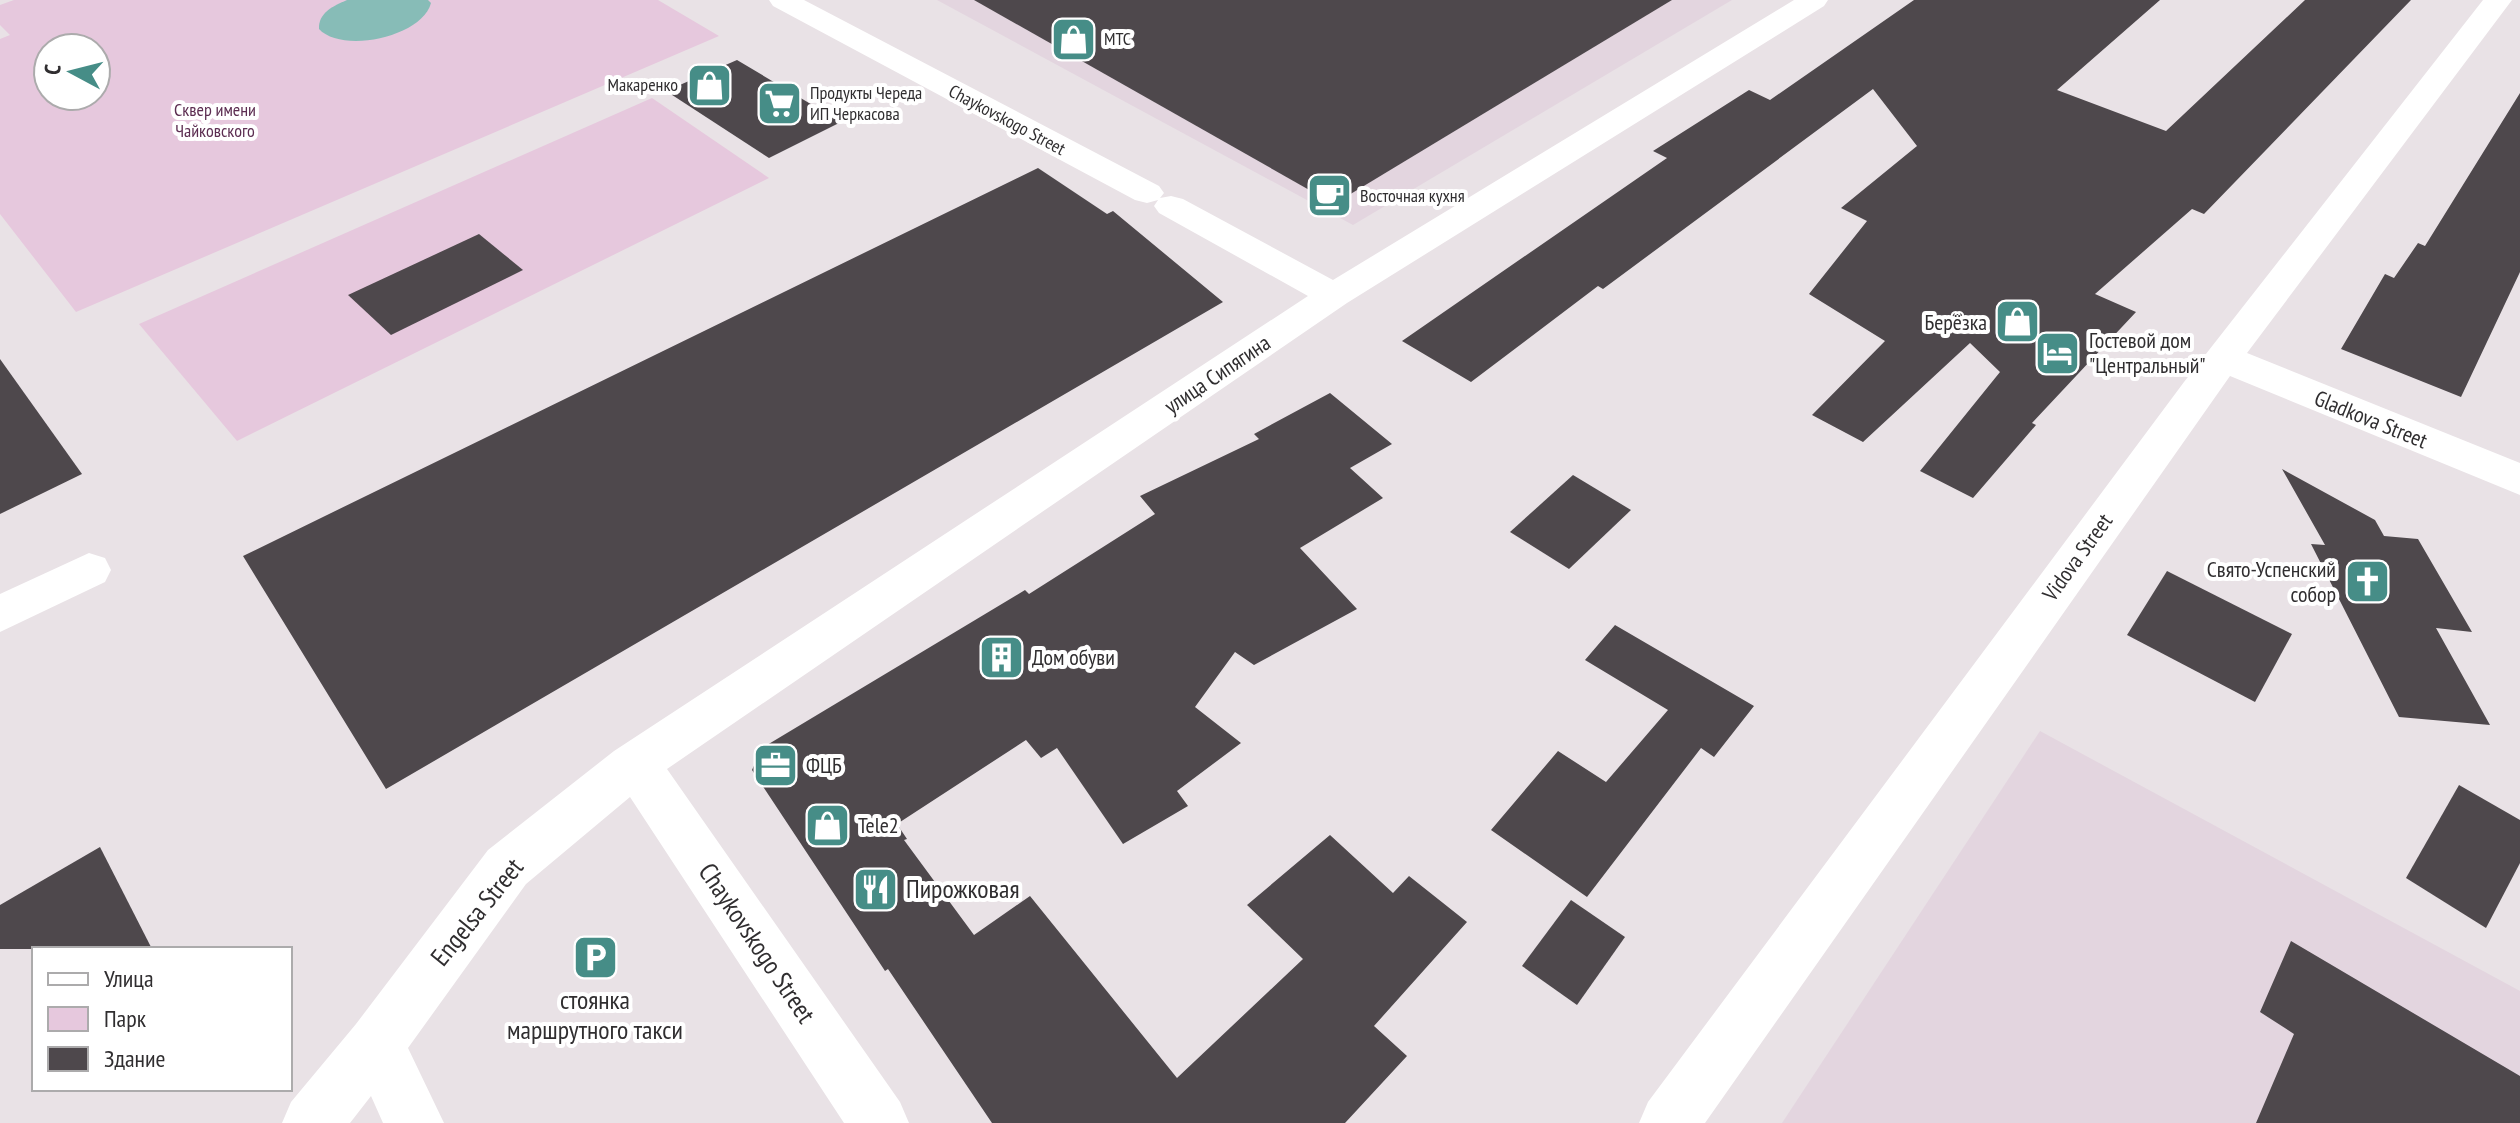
<svg xmlns="http://www.w3.org/2000/svg" width="2520" height="1123" font-family="'PT Sans Narrow',sans-serif">
	<rect width="100%" height="100%" fill="#e9e2e6"/>
	<!-- built -->
	<g fill="#e3d5df">
		<path d="M 937,0 L 1732,0 L 1353,225 Z"/>
		<path d="M 2040,731 L 2520,991 L 2520,1123 L 1782,1123 Z"/>
	</g>
	<!-- green -->
	<g fill="#e6c8dd" fill-rule="evenodd">
		<path d="M 14,0 L 658,0 L 719,36 L 76,312 L 0,214 L 0,39 L 10,35 L 0,25 L 0,5 ZM 48,48 L 96,48 L 96,96 L 48,96 Z"/>
		<path d="M 652,98 L 769,178 L 237,441 L 139,324 Z"/>
	</g>
	<!-- water -->
	<path fill="#87bcb7" d="M 347,0 L 428,0 L 431,3 C 422,37 342,54 319,29 C 318,13 333,6 347,0 Z"/>
	<!-- building -->
	<g fill="#4e484c">
		<path d="M 974,0 L 1672,0 L 1334,204 Z"/>
		<path d="M 1914,0 L 2160,0 L 2057,90 L 2166,131 L 2305,0 L 2411,0 L 2204,214 L 2192,209 L 2095,294 L 2136,312 L 2032,423 L 2036,425 L 1973,498 L 1920,471 L 2000,372 L 1970,343 L 1863,442 L 1812,415 L 1885,341 L 1809,294 L 1867,221 L 1841,208 L 1917,146 L 1873,89 L 1603,289 L 1598,286 L 1471,382 L 1402,341 L 1667,158 L 1653,151 L 1749,90 L 1770,100 Z"/>
		<path d="M 737,60 L 841,122 L 769,158 L 666,91 Z"/>
		<path d="M 2520,93 L 2520,272 L 2461,397 L 2341,349 L 2385,274 L 2394,278 L 2418,243 L 2425,246 Z"/>
		<path d="M 1038,168 L 1107,214 L 1113,211 L 1223,302 L 386,789 L 243,556 Z"/>
		<path d="M 479,234 L 523,270 L 391,335 L 348,295 Z"/>
		<path d="M 0,359 L 82,474 L 0,514 Z"/>
		<path d="M 1330,393 L 1392,444 L 1350,468 L 1383,498 L 1300,548 L 1357,609 L 1254,665 L 1235,652 L 1195,707 L 1241,743 L 1177,791 L 1188,806 L 1123,844 L 1057,748 L 1041,758 L 1026,740 L 897,824 L 907,839 L 904,840 L 974,935 L 1030,896 L 1177,1078 L 1303,959 L 1247,905 L 1330,835 L 1393,893 L 1409,876 L 1467,922 L 1374,1026 L 1407,1056 L 1345,1123 L 992,1123 L 888,969 L 885,971 L 752,770 L 762,748 L 1025,590 L 1029,594 L 1155,514 L 1140,496 L 1259,439 L 1254,434 Z"/>
		<path d="M 2282,469 L 2375,520 L 2384,536 L 2418,539 L 2472,632 L 2436,628 L 2490,725 L 2399,717 L 2311,544 L 2325,545 Z"/>
		<path d="M 1573,475 L 1631,510 L 1569,569 L 1510,532 Z"/>
		<path d="M 2167,571 L 2292,634 L 2255,702 L 2127,635 Z"/>
		<path d="M 1615,625 L 1754,706 L 1714,757 L 1701,748 L 1587,897 L 1491,830 L 1558,751 L 1606,782 L 1668,710 L 1585,660 Z"/>
		<path d="M 2459,785 L 2520,820 L 2520,863 L 2486,928 L 2406,878 Z"/>
		<path d="M 100,847 L 152,949 L 0,949 L 0,905 Z"/>
		<path d="M 1571,900 L 1625,937 L 1577,1005 L 1522,966 Z"/>
		<path d="M 2291,941 L 2520,1076 L 2520,1123 L 2256,1123 L 2294,1034 L 2260,1012 Z"/>
	</g>
	<g fill="none" stroke-linecap="round" stroke-linejoin="round">
		<!-- minor -->
		<g fill="#fff" fill-rule="evenodd">
			<path d="M 769,0 L 804,0 L 1159,186 L 1164,193 L 1160,198 L 1171,196 L 1183,199 L 1333,280 L 1794,0 L 1828,0 L 1824,6 L 1347,303 L 667,769 L 900,1102 L 909,1123 L 844,1123 L 630,797 L 526,884 L 408,1048 L 444,1123 L 383,1123 L 371,1096 L 350,1123 L 282,1123 L 291,1102 L 356,1024 L 488,850 L 614,751 L 1308,296 L 1159,213 L 1154,206 L 1158,200 L 1147,203 L 1135,200 L 773,6 Z"/>
			<path d="M 2483,0 L 2512,0 L 2247,353 L 2520,463 L 2520,495 L 2230,376 L 1705,1123 L 1639,1123 L 1648,1102 L 2184,382 Z"/>
			<path d="M 89,553 L 105,558 L 111,570 L 105,582 L 0,632 L 0,594 Z"/>
		</g>
	</g>
	<!-- icons -->
	<defs>
		<symbol id="shop-square" viewBox="-11 -11 22 22"><rect x="-9" y="-9" width="18" height="18" rx="4" fill="#468d87" stroke="#fff"/><path d="M-5-2.5h2.3a2.7 3.5 0 0 1 5.4 0H5L5.5 6h-11ZM-1.5-2.5h3a1.5 2.3 0 0 0-3 0Z" fill="#fff"/></symbol>
		<symbol id="supermarket-square" viewBox="-11 -11 22 22"><rect x="-9" y="-9" width="18" height="18" rx="4" fill="#468d87" stroke="#fff"/><path d="M-6-5.5h2.5l.6 2H6L4.5 2H-2.5L-4.4-4H-6ZM-1.5 3.2a1.3 1.3 0 1 0 .1 0ZM3 3.2a1.3 1.3 0 1 0 .1 0Z" fill="#fff"/></symbol>
		<symbol id="cafe-square" viewBox="-11 -11 22 22"><rect x="-9" y="-9" width="18" height="18" rx="4" fill="#468d87" stroke="#fff"/><path d="M-5.5-4.5H6V0H3Q3 3.5 0 3.5H-2.5Q-5.5 3.5-5.5 0ZM3-3.2v2h1.7v-2ZM-6 4.5H4V6H-6Z" fill="#fff"/></symbol>
		<symbol id="hotel-square" viewBox="-11 -11 22 22"><rect x="-9" y="-9" width="18" height="18" rx="4" fill="#468d87" stroke="#fff"/><path d="M-6-4.5h1.5V1H6V5H4.5V3h-9V5H-6ZM-4 0a1.8 1.8 0 1 1 3.6 0ZM.5 0V-2.5h3Q6-2.5 6 0Z" fill="#fff"/></symbol>
		<symbol id="church-square" viewBox="-11 -11 22 22"><rect x="-9" y="-9" width="18" height="18" rx="4" fill="#468d87" stroke="#fff"/><path d="M-1.2-6h2.4v3.5h3.3v2.4h-3.3V6h-2.4V-.1h-3.3v-2.4h3.3Z" fill="#fff"/></symbol>
		<symbol id="building-square" viewBox="-11 -11 22 22"><rect x="-9" y="-9" width="18" height="18" rx="4" fill="#468d87" stroke="#fff"/><path d="M-4-6H4V6H1V3H-1V6H-4ZM-2.5-4.3h1.7v1.8h-1.7ZM.8-4.3h1.7v1.8H.8ZM-2.5-1h1.7V.8h-1.7ZM.8-1h1.7V.8H.8Z" fill="#fff"/></symbol>
		<symbol id="office-square" viewBox="-11 -11 22 22"><rect x="-9" y="-9" width="18" height="18" rx="4" fill="#468d87" stroke="#fff"/><path d="M-6-3h4V-5.5h4V-3h4V5H-6ZM-1-4.5V-3h2v-1.5ZM-6 0V1H6V0Z" fill="#fff"/></symbol>
		<symbol id="restaurant-square" viewBox="-11 -11 22 22"><rect x="-9" y="-9" width="18" height="18" rx="4" fill="#468d87" stroke="#fff"/><path d="M-5-6h1v4h1v-4h1v4h1v-4h1v5L-1.5 .5V6h-2V.5L-5-1ZM5-6V6H3V1.5H1.5Q1.5-4 5-6Z" fill="#fff"/></symbol>
		<symbol id="parking-square" viewBox="-11 -11 22 22"><rect x="-9" y="-9" width="18" height="18" rx="4" fill="#468d87" stroke="#fff"/><path d="M-3.5-5.5H1a3.5 3.5 0 0 1 0 7H-1V5.5H-3.5ZM-1-3.4V-.6H.8a1.4 1.4 0 0 0 0-2.8Z" fill="#fff"/></symbol>
	</defs>
	<g fill-rule="evenodd">
		<use href="#shop-square" x="1048" y="14" width="51" height="51"/>
		<use href="#shop-square" x="684" y="60" width="51" height="51"/>
		<use href="#supermarket-square" x="754" y="78" width="51" height="51"/>
		<use href="#cafe-square" x="1304" y="170" width="51" height="51"/>
		<use href="#shop-square" x="1992" y="296" width="51" height="51"/>
		<use href="#hotel-square" x="2032" y="328" width="51" height="51"/>
		<use href="#church-square" x="2342" y="556" width="51" height="51"/>
		<use href="#building-square" x="976" y="632" width="51" height="51"/>
		<use href="#office-square" x="750" y="740" width="51" height="51"/>
		<use href="#shop-square" x="802" y="800" width="51" height="51"/>
		<use href="#restaurant-square" x="850" y="864" width="51" height="51"/>
		<use href="#parking-square" x="570" y="932" width="51" height="51"/>
	</g>
	<g text-anchor="middle" stroke-width="8" stroke-linejoin="round" paint-order="stroke">
		<!-- far-poi labels -->
		<g font-size="18" fill="#302e30" stroke="#fff" text-anchor="start">
			<text x="1104" y="45">МТС</text>
			<text x="678" y="91" text-anchor="end">Макаренко</text>
			<text x="810" y="99">Продукты Череда<tspan x="810" dy="21">ИП Черкасова</tspan></text>
			<text x="1360" y="202">Восточная кухня</text>
		</g>
		<!-- far-park labels -->
		<g font-size="18" fill="#5c2d51" stroke="#fff">
			<text x="215" y="116">Сквер имени<tspan x="215" dy="21">Чайковского</tspan></text>
		</g>
		<!-- far-street labels -->
		<g font-size="18" fill="#302e30" stroke="#fff">
			<text transform="translate(1007 120) rotate(28)" y="6">Chaykovskogo Street</text>
		</g>
		<!-- poi labels -->
		<g font-size="22" fill="#302e30" stroke="#fff" text-anchor="start">
			<text x="1987" y="330" text-anchor="end">Берёзка</text>
			<text x="2089" y="348">Гостевой дом<tspan x="2089" dy="25">"Центральный"</tspan></text>
			<text x="2336" y="577" text-anchor="end">Свято-Успенский<tspan x="2336" dy="25">собор</tspan></text>
			<text x="1032" y="665">Дом обуви</text>
			<text x="806" y="773">ФЦБ</text>
			<text x="858" y="833">Tele2</text>
		</g>
		<!-- street labels -->
		<g font-size="22" fill="#302e30" stroke="#fff">
			<text transform="translate(1217 374) rotate(-34)" y="8">улица Сипягина</text>
			<text transform="translate(2371 419) rotate(22)" y="8">Gladkova Street</text>
			<text transform="translate(2077 557) rotate(-54)" y="8">Vidova Street</text>
		</g>
		<!-- near-poi labels -->
		<g font-size="26" fill="#302e30" stroke="#fff" text-anchor="start">
			<text x="906" y="898">Пирожковая</text>
			<text x="595" y="1009" text-anchor="middle">стоянка<tspan x="595" dy="30">маршрутного такси</tspan></text>
		</g>
		<!-- near-street labels -->
		<g font-size="26" fill="#302e30" stroke="#fff">
			<text transform="translate(477 912) rotate(-51)" y="9">Engelsa Street</text>
			<text transform="translate(757 943) rotate(56)" y="9">Chaykovskogo Street</text>
		</g>
	</g>
	<!-- legend -->
	<rect x="32" y="947" width="260" height="144" fill="#ffffff" stroke="#acabac" stroke-width="2"/>
	<rect x="48" y="973" width="40" height="12" fill="#ffffff" stroke="#acabac" stroke-width="2"/>
	<text x="104" y="987" font-size="24" fill="#302e30">Улица</text>
	<rect x="48" y="1007" width="40" height="24" fill="#e6c8dd" stroke="#acabac" stroke-width="2"/>
	<text x="104" y="1027" font-size="24" fill="#302e30">Парк</text>
	<rect x="48" y="1047" width="40" height="24" fill="#4e484c" stroke="#acabac" stroke-width="2"/>
	<text x="104" y="1067" font-size="24" fill="#302e30">Здание</text>
	<!-- north arrow -->
	<g transform="translate(72 72) rotate(277)"><circle r="38" fill="#ffffff" stroke="#acabac" stroke-width="2"/>
	<path d="M0-6L14 30L0 20L-14 30Z" fill="#468d87"/>
	<text y="-12" font-size="22" font-weight="bold" text-anchor="middle" fill="#302e30">С</text>
	</g>
</svg>
